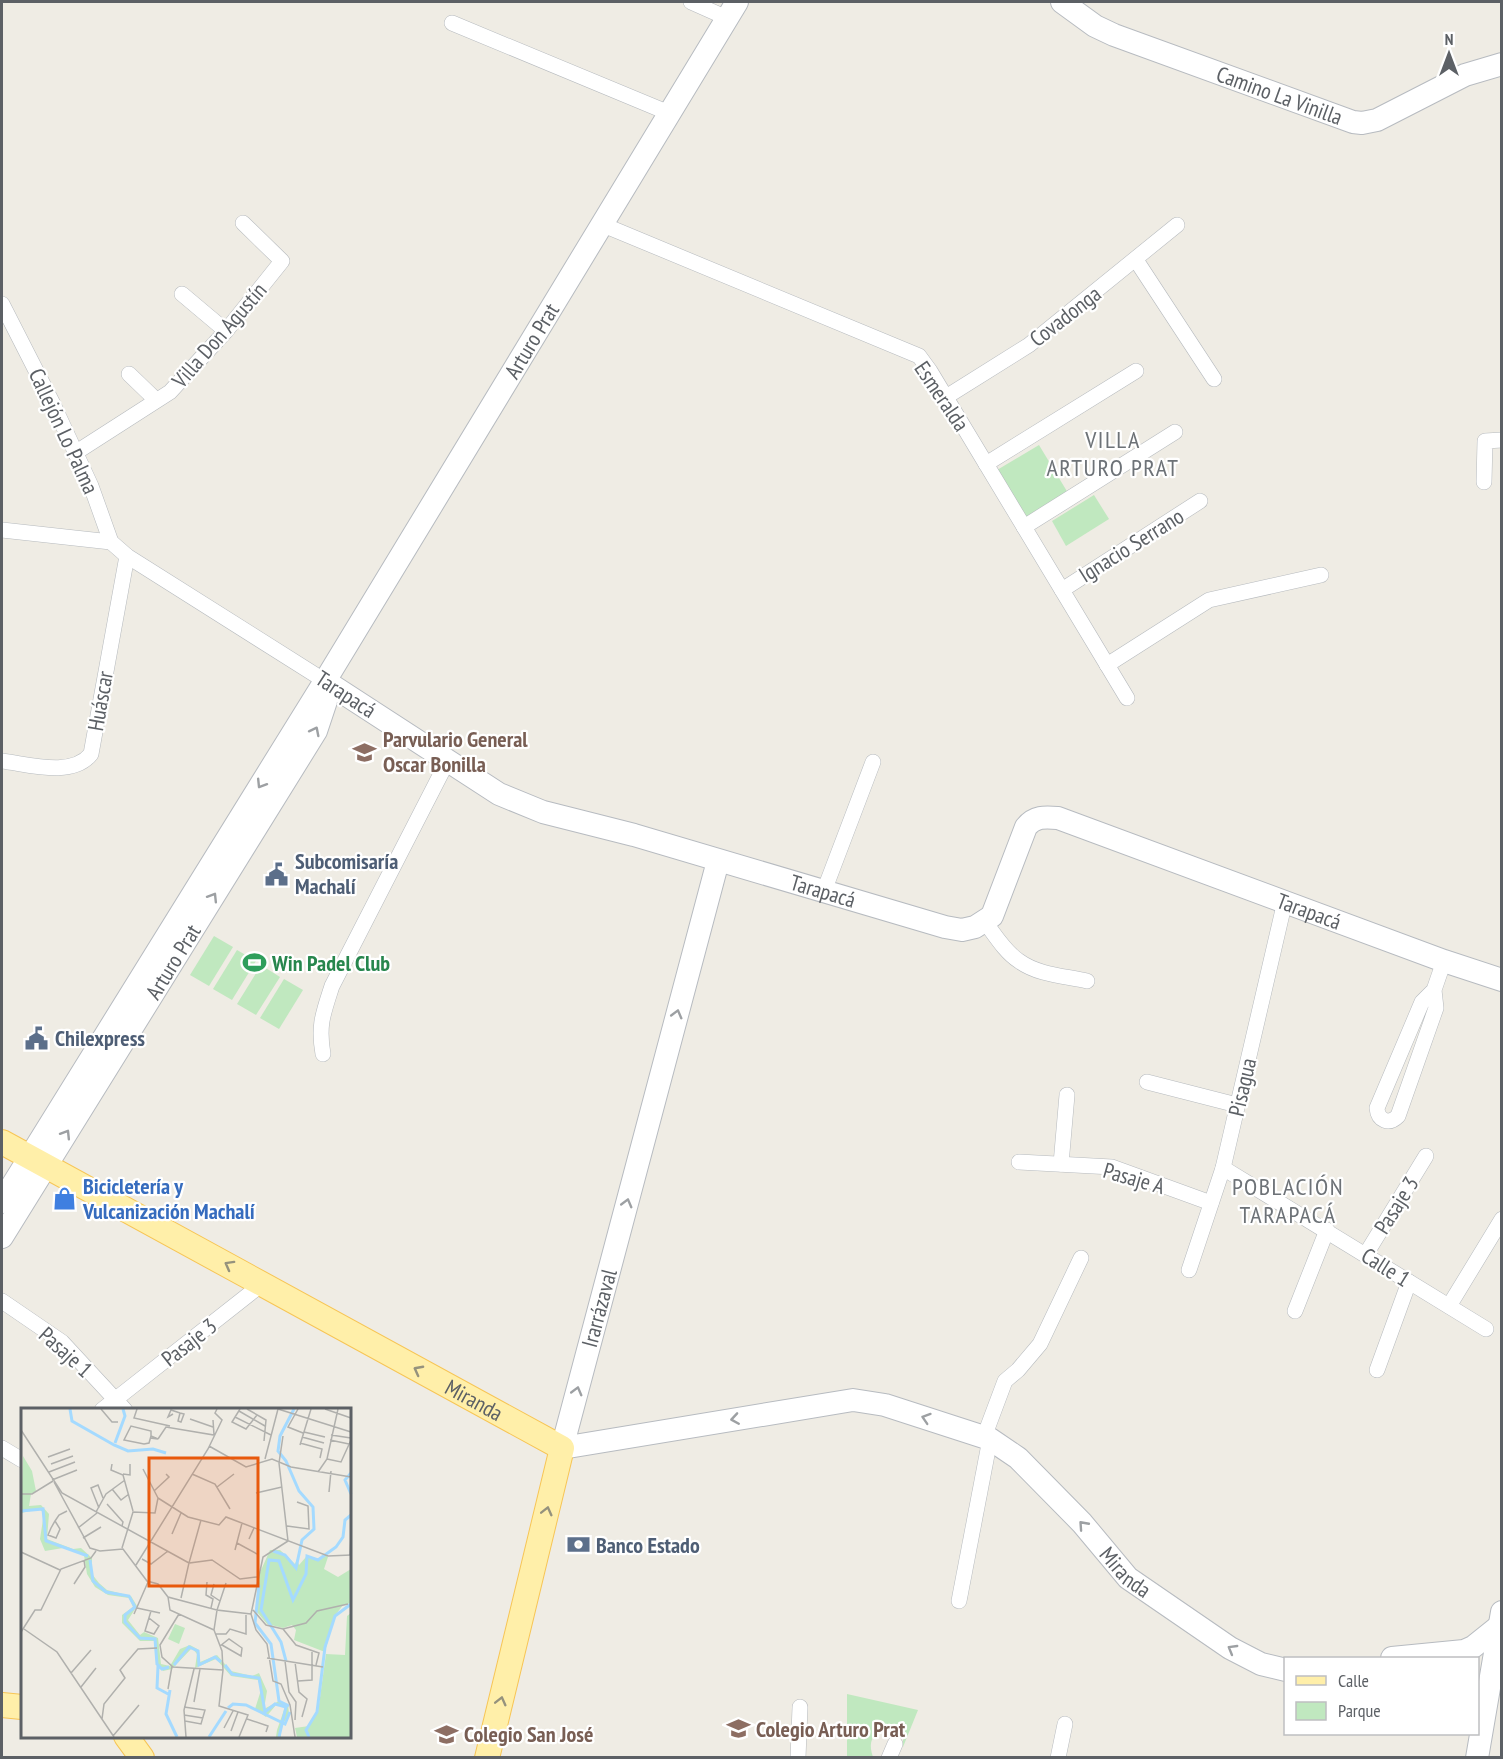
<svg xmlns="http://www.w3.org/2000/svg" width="1503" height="1759" font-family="'PT Sans Narrow',sans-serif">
	<rect width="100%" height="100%" fill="#efece4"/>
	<!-- green -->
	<g fill="#c0e8bf">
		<path d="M 1039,445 L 1068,493 L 1027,519 L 997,470 Z"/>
		<path d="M 1094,495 L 1109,519 L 1066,546 L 1052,521 Z"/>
		<path d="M 214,936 L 233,947 L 209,986 L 190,975 Z"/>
		<path d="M 237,950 L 256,961 L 232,1000 L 213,989 Z"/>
		<path d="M 261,965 L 280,977 L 256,1015 L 237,1004 Z"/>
		<path d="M 284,979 L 303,990 L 279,1029 L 260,1018 Z"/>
		<path d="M 847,1694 L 918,1710 L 903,1747 L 903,1737 L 897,1730 L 880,1729 C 870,1738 869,1745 873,1757 L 847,1757 Z"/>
	</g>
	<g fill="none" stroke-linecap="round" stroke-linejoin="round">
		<defs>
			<g id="street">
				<path d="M 691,2 L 727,18"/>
				<path d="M 452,23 L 669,113"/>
				<path d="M 601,224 L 919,356 L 930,371 L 1127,698"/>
				<path d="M 1136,260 L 1214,379"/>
				<path d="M 182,294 L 226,331"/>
				<path d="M 2,304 L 53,404 L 91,486 L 111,542 L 127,556 L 325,681"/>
				<path d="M 129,374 L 156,400"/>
				<path d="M 946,397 L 1029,345 L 1177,225"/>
				<path d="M 75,453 L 170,392 L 226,331 L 282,261 L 243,223"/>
				<path d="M 986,464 L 1136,371"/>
				<path d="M 1484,482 L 1485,441 L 1502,440"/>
				<path d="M 1024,527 L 1175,432"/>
				<path d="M 2,530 L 111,542"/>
				<path d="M 1062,590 L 1200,501"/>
				<path d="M 1107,665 L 1209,600 L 1321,575"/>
				<path d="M 2,761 C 28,764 72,778 91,754 L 127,556"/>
				<path d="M 824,891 L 873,762"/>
				<path d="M 985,922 C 995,935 1005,952 1019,961 C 1038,975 1065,976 1087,981"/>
				<path d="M 1434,990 L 1422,1002 L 1377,1108 C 1378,1121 1389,1125 1398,1116 L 1436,1008 L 1434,990 L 1444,961"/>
				<path d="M 323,1054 C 318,1025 323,1014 332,986 L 448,760"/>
				<path d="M 1147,1082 L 1237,1105"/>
				<path d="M 1019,1162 L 1112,1167 L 1211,1203"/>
				<path d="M 1061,1164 L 1067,1095"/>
				<path d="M 1223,1168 L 1486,1329"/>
				<path d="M 1366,1254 L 1426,1156"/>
				<path d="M 1189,1270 L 1223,1168 L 1285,901"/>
				<path d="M 2,1301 L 62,1342 L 125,1410"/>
				<path d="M 1449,1306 L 1502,1219"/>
				<path d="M 1295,1311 L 1327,1230"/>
				<path d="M 1377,1370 L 1409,1282"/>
				<path d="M 102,1410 L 262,1284"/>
				<path d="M 984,1437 L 1005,1381 L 1018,1370 L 1040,1344 L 1081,1258"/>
				<path d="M 2,1448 L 22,1460"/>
				<path d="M 959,1601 L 990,1439"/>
				<path d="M 798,1758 L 800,1707"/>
				<path d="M 889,1758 L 895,1744"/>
				<path d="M 1058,1758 L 1065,1724"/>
			</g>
			<g id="secondary">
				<path id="s1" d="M 1062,2 L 1095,26 L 1114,35 L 1353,122 L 1362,123 L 1377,120 L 1465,75 L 1502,64"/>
				<path id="s2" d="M 325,681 L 499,794 L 543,812 L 634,835 L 945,927 L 962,930 L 975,927 L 992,916 L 1026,827 C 1035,816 1045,817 1058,818 L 1444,961 L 1502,980"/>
				<path id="s3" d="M 718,861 L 562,1448 L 853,1400 L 885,1405 L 990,1439 L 1018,1458 L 1082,1523 L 1128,1578 L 1230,1648 L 1261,1664 L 1286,1670"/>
				<path id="s4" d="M 2,1202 L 325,681 L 737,2"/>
				<path id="s5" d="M 2,1237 L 316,731 L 326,701 L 325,685"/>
				<path d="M 1392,1658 L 1464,1651 L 1473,1647 L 1498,1627"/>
				<path d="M 1477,1758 L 1502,1612"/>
			</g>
			<g id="primary">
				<path id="s6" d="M 2,1142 L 562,1448 L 487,1758"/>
				<path d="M 2,1705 L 22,1707"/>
				<path d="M 126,1736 L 142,1758"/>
			</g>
		</defs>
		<!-- street casing -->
		<use href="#street" stroke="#b6babe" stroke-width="16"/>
		<!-- secondary casing -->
		<use href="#secondary" stroke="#b7bbc0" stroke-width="24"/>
		<!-- primary casing -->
		<use href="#primary" stroke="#f7c555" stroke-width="26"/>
		<!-- street -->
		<use href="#street" stroke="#fff" stroke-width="15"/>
		<!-- secondary -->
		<use href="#secondary" stroke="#fff" stroke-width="22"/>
		<!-- primary -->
		<use href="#primary" stroke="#ffefa9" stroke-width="24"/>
	</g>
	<!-- one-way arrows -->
	<defs><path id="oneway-chevron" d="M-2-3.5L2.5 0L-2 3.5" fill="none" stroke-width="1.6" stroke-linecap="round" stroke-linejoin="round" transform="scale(1.5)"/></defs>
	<g stroke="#9da0a3">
		<use href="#oneway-chevron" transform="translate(315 731) rotate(-63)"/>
		<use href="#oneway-chevron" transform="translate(261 784) rotate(122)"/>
		<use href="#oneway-chevron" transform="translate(213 897) rotate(-58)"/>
		<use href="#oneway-chevron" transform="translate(677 1014) rotate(-75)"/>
		<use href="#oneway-chevron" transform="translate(66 1134) rotate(-58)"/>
		<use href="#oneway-chevron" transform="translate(627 1203) rotate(-75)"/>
		<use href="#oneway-chevron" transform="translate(577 1391) rotate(-75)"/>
		<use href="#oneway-chevron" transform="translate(926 1418) rotate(-162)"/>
		<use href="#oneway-chevron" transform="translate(735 1419) rotate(171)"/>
		<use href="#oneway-chevron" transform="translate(1083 1525) rotate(-132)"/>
		<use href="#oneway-chevron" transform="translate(1232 1649) rotate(-150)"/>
	</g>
	<g stroke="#95927d">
		<use href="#oneway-chevron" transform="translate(229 1265) rotate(-151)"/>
		<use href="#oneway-chevron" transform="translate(418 1370) rotate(-152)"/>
		<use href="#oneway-chevron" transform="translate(547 1511) rotate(-76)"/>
		<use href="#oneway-chevron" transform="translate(501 1701) rotate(-76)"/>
	</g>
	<!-- icons -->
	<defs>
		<symbol id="school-bare" viewBox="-9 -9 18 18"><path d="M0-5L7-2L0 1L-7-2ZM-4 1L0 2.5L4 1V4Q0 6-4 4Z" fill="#8d6e63" stroke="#fff" stroke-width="2.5" paint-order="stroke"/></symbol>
		<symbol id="civic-bare" viewBox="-9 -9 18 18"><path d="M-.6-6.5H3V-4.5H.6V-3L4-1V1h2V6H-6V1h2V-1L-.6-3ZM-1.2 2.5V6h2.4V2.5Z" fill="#5c6f8a" stroke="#fff" stroke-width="2.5" paint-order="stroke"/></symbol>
		<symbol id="stadium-bare" viewBox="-9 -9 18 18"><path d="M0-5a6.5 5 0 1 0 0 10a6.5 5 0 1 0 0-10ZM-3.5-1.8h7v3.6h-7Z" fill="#2e9e5b" stroke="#fff" stroke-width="2.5" paint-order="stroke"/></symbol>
		<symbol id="shop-bare" viewBox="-9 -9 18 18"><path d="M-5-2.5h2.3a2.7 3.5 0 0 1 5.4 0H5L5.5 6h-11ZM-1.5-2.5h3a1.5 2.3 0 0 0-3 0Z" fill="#3f7fe0" stroke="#fff" stroke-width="2.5" paint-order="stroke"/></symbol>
		<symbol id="bank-bare" viewBox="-9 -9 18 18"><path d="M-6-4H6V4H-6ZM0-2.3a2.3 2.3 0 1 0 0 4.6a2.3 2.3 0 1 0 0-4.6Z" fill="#5c6f8a" stroke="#fff" stroke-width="2.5" paint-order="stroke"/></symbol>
	</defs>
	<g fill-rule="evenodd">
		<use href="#school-bare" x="348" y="736" width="33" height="33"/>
		<use href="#civic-bare" x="260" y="858" width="33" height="33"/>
		<use href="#stadium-bare" x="238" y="946" width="33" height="33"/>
		<use href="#civic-bare" x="20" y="1022" width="33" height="33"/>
		<use href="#shop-bare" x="48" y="1182" width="33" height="33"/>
		<use href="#bank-bare" x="562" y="1528" width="33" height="33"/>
		<use href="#school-bare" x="722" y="1712" width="33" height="33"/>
		<use href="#school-bare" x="430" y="1718" width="33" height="33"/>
	</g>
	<g text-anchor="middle" stroke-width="4.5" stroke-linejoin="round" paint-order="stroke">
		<!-- street labels -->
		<g font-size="22" fill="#5c6065" stroke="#fff">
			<text dy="8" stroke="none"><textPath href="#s1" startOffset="238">Camino La Vinilla</textPath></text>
			<text transform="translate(1065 316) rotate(-38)" y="8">Covadonga</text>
			<text transform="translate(219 335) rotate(-49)" y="8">Villa Don Agustín</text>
			<text dy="8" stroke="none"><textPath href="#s4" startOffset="1011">Arturo Prat</textPath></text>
			<text transform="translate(942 396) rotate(56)" y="8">Esmeralda</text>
			<text transform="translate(64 431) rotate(65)" y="8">Callejón Lo Palma</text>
			<text transform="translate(1131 545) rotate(-32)" y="8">Ignacio Serrano</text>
			<text transform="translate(346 694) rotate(33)" y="8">Tarapacá</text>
			<text transform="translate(100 701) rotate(-80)" y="8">Huáscar</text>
			<text dy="8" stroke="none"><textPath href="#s2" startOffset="546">Tarapacá</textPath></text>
			<text dy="8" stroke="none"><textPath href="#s2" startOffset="1122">Tarapacá</textPath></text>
			<text dy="8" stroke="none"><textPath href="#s5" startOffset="324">Arturo Prat</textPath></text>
			<text transform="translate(1242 1087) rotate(-77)" y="8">Pisagua</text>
			<text transform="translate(1134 1178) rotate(16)" y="8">Pasaje A</text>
			<text transform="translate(1396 1205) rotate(-58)" y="8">Pasaje 3</text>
			<text transform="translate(1386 1267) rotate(32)" y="8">Calle 1</text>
			<text transform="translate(599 1308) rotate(-75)" y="8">Irarrázaval</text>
			<text transform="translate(189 1342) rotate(-38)" y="8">Pasaje 3</text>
			<text transform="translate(66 1352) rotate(42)" y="8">Pasaje 1</text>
			<text dy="8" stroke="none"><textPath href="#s6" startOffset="538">Miranda</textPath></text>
			<text dy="8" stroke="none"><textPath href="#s3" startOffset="1236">Miranda</textPath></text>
		</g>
		<!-- education labels -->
		<g font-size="22" font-weight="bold" fill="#785e54" stroke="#fff" text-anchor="start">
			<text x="383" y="747">Parvulario General<tspan x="383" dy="25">Oscar Bonilla</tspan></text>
			<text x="756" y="1737">Colegio Arturo Prat</text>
			<text x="464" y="1742">Colegio San José</text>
		</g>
		<!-- service labels -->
		<g font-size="22" font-weight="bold" fill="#4e5e75" stroke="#fff" text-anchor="start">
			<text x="295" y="869">Subcomisaría<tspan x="295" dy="25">Machalí</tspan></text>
			<text x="55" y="1046">Chilexpress</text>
			<text x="596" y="1553">Banco Estado</text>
		</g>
		<!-- leisure labels -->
		<g font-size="22" font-weight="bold" fill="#27864d" stroke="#fff" text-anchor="start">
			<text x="272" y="971">Win Padel Club</text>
		</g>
		<!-- shop labels -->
		<g font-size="22" font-weight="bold" fill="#366cbe" stroke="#fff" text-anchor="start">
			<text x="83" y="1194">Bicicletería y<tspan x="83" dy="25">Vulcanización Machalí</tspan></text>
		</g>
		<!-- neighbourhood labels -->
		<g font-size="24" letter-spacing="1.5" fill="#6d7277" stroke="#fff">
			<text x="1113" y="448">VILLA<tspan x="1113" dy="28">ARTURO PRAT</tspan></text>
			<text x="1288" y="1195">POBLACIÓN<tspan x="1288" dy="28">TARAPACÁ</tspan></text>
		</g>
	</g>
	<!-- overview -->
	<g transform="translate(21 1408)">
		<rect width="330" height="330" fill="#efece4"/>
		<path d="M 2,48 L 11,63 L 15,83 L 10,86 L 8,98 L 20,97 L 28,106 L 26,131 L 52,141 L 60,140 L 71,150 L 71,166 L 78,175 L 86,182 L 110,188 L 116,198 L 107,212 L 119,227 L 123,224 L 137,230 L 140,256 L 149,258 L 159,241 L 169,237 L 178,242 L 179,254 L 196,247 L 210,263 L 231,268 L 238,265 L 246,283 L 243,301 L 258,293 L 267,296 L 268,306 L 259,321 L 260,329 L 255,329 L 256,322 L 264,299 L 255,297 L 245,309 L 234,301 L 240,282 L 237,272 L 210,268 L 195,251 L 174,260 L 176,246 L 171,240 L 151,261 L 142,263 L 135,253 L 135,233 L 119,233 L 101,215 L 101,207 L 112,199 L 108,190 L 87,187 L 74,179 L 66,166 L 63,147 L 42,140 L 24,143 L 19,131 L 23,105 L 18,101 L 0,105 ZM 249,142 L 259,142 L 274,156 L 276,151 L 278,157 L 285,149 L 298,151 L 304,147 L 307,149 L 303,161 L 317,169 L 330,161 L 330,195 L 322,197 L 313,209 L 304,244 L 273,232 L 275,222 L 271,217 L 262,220 L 246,216 L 236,204 L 237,169 ZM 330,205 L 330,329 L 276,329 L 274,320 L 288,318 L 297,304 L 305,246 L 324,247 L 326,208 ZM 154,216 L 164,220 L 158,236 L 147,231 Z" fill="#c0e8bf"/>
		<path fill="none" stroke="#a4daff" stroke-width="3" d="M 49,1 L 51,13 L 93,37 L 107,43 L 132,41 L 145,45M 94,35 L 104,8 L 102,1M 330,65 L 324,72 L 330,86M 0,103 L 22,101 L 25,133 L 67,148M 252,143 L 264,147 L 275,160 L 281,132 L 293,121 L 292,99 L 278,83 L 265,53 L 257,43 L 259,28 L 273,1M 69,152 L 72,173 L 85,184 L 108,188 L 114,199 L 104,207 L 104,214 L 119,230 L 134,231 L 136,256 L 141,261 L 148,259M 238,177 L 234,215 L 250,236 L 258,293 L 268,298M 265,253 L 260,234 L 240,202 L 248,152 L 258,153 L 272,192 L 285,166 L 286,148 L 297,152 L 315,139 L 322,129 L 324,112 L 330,107M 153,257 L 168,239 L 177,243 L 178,257 L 194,249 L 200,254M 204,257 L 211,266 L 238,270 L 244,304 L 254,296 L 265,299 L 258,329M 137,258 L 136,280 L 149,287M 149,282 L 145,306 L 156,329M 207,300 L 212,296 L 225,297 L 264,316 L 269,304M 188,329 L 205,303M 288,329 L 285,322 L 296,304 L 304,239 L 314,208 L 330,196"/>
		<path fill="none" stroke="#b0b0ad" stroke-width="1.5" d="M 80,1 L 91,14 L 97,14M 116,1 L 113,10 L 149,18M 219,1 L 211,14 L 225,21 L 236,7M 226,1 L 245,12 L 243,33M 257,1 L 330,24M 277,1 L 267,19 L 282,25M 304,1 L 330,10M 218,3 L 244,18M 152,6 L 147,9 L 150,2 L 159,5 L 163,6 L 160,14 L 157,13 L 159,5M 214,9 L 250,27M 169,11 L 192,19M 0,22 L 41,85 L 168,155 L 160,190M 283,24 L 304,29M 310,27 L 330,30M 262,28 L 258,55 L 267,133M 281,29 L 303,35M 129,30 L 137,31 L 130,28 L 130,23 L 110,18 L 103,32 L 123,36 L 128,35 L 130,28M 137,31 L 145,19 L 193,27 L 192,12M 309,32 L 328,36M 279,35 L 301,41 L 299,50M 279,37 L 290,1M 188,38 L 225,59 L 251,51 L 270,59 L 330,69M 27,49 L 49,41M 244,51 L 257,1M 306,51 L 320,54 L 330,32M 30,56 L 52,48M 91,56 L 90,62 L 102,67 L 112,103M 122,61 L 137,90M 28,64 L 54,54M 297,64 L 306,51 L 317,1M 102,66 L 109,67 L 109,56M 171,66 L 194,76 L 209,101M 31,72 L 56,62M 33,74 L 69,140 L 79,143 L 102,141 L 126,173 L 137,176 L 147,189 L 196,202 L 193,222 L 201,243 L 202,262 L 198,298 L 227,307 L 218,329M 196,79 L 213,66M 91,81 L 100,92 L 108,86M 133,83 L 148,69 L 145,66M 308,84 L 310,63M 235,85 L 261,79M 0,86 L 11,86 L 32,73M 137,90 L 167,109 L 198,117 L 205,109 L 307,148 L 330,147M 86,96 L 102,114 L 101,118M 78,100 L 70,80 L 77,77 L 82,90M 75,104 L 85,86 L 104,72M 180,112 L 168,155 L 191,152 L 219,171 L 236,169M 34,113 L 39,121 L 35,130 L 27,127 L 30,120 L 34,113 L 38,107 L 46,103M 266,118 L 288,121 L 287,98 L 276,94M 57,120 L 76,105M 232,122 L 228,131 L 233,120M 151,126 L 160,105M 62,130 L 80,119M 267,133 L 242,149 L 230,206 L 235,222 L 246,236 L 252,273 L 260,276 L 269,297 L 274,329M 216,135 L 236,146M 101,140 L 112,104 L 134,105 L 137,90M 214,142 L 221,115M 0,144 L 39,162M 329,147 L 330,128M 121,151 L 130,156 L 147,143M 115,157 L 187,41 L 201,12 L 194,5 L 196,1M 186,174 L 185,187 L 192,191 L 190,200M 205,175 L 196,202 L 230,206M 53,176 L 64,159 L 63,152M 193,176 L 190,187 L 199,193M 147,189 L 149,202 L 193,222M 116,200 L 139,205M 232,202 L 245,217 L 262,221 L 285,215 L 296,203 L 327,196M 113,206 L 127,174M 158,206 L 139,237 L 141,249 L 152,259 L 202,262M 128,210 L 138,218 L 133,226 L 124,223 L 130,203M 3,221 L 36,244 L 93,329M 262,221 L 275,237 L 298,245 L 295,257M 0,224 L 14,202 L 20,202 L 40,161 L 70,150 L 75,143M 195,226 L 205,226 L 209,221 L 225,226 L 225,207M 199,238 L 208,231 L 221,240 L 220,248 L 201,237M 246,250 L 302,259M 264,253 L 268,284 L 275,294 L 274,312M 274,254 L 278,284 L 286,291 L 281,309M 50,265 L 70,242M 277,273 L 291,272 L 291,242M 60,279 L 75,260M 147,281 L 151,258M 173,294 L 179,261M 163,299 L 184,302 L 180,316 L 164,313M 163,307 L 182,310M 81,311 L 83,296 L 104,270 L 99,262 L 117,241 L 136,240M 226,311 L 247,318 L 245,324M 203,320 L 212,303M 210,323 L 217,304M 92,328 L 118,297M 165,329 L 163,302 L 173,261"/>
		<path fill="#e8590c" fill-opacity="0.15" stroke="#e8590c" stroke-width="3" d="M 128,50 L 237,50 L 237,178 L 128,178 Z"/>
		<rect width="330" height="330" fill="none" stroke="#5c6065" stroke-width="3"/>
	</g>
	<!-- border -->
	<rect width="1503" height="1759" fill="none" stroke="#5c6065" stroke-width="6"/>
	<!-- legend -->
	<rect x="1284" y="1657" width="195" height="78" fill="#ffffff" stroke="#bebfc1" stroke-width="1.5"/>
	<rect x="1296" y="1676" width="30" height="9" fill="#ffefa9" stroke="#bebfc1" stroke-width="1.5"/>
	<text x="1338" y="1687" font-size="18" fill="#5c6065">Calle</text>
	<rect x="1296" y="1702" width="30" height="18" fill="#c0e8bf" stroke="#bebfc1" stroke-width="1.5"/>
	<text x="1338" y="1717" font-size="18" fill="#5c6065">Parque</text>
	<!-- north arrow -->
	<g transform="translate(1449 54)" stroke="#ffffff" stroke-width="4.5" paint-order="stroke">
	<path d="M0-4.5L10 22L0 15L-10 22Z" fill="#5c6065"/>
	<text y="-9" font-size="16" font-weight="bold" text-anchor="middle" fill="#5c6065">N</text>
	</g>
</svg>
